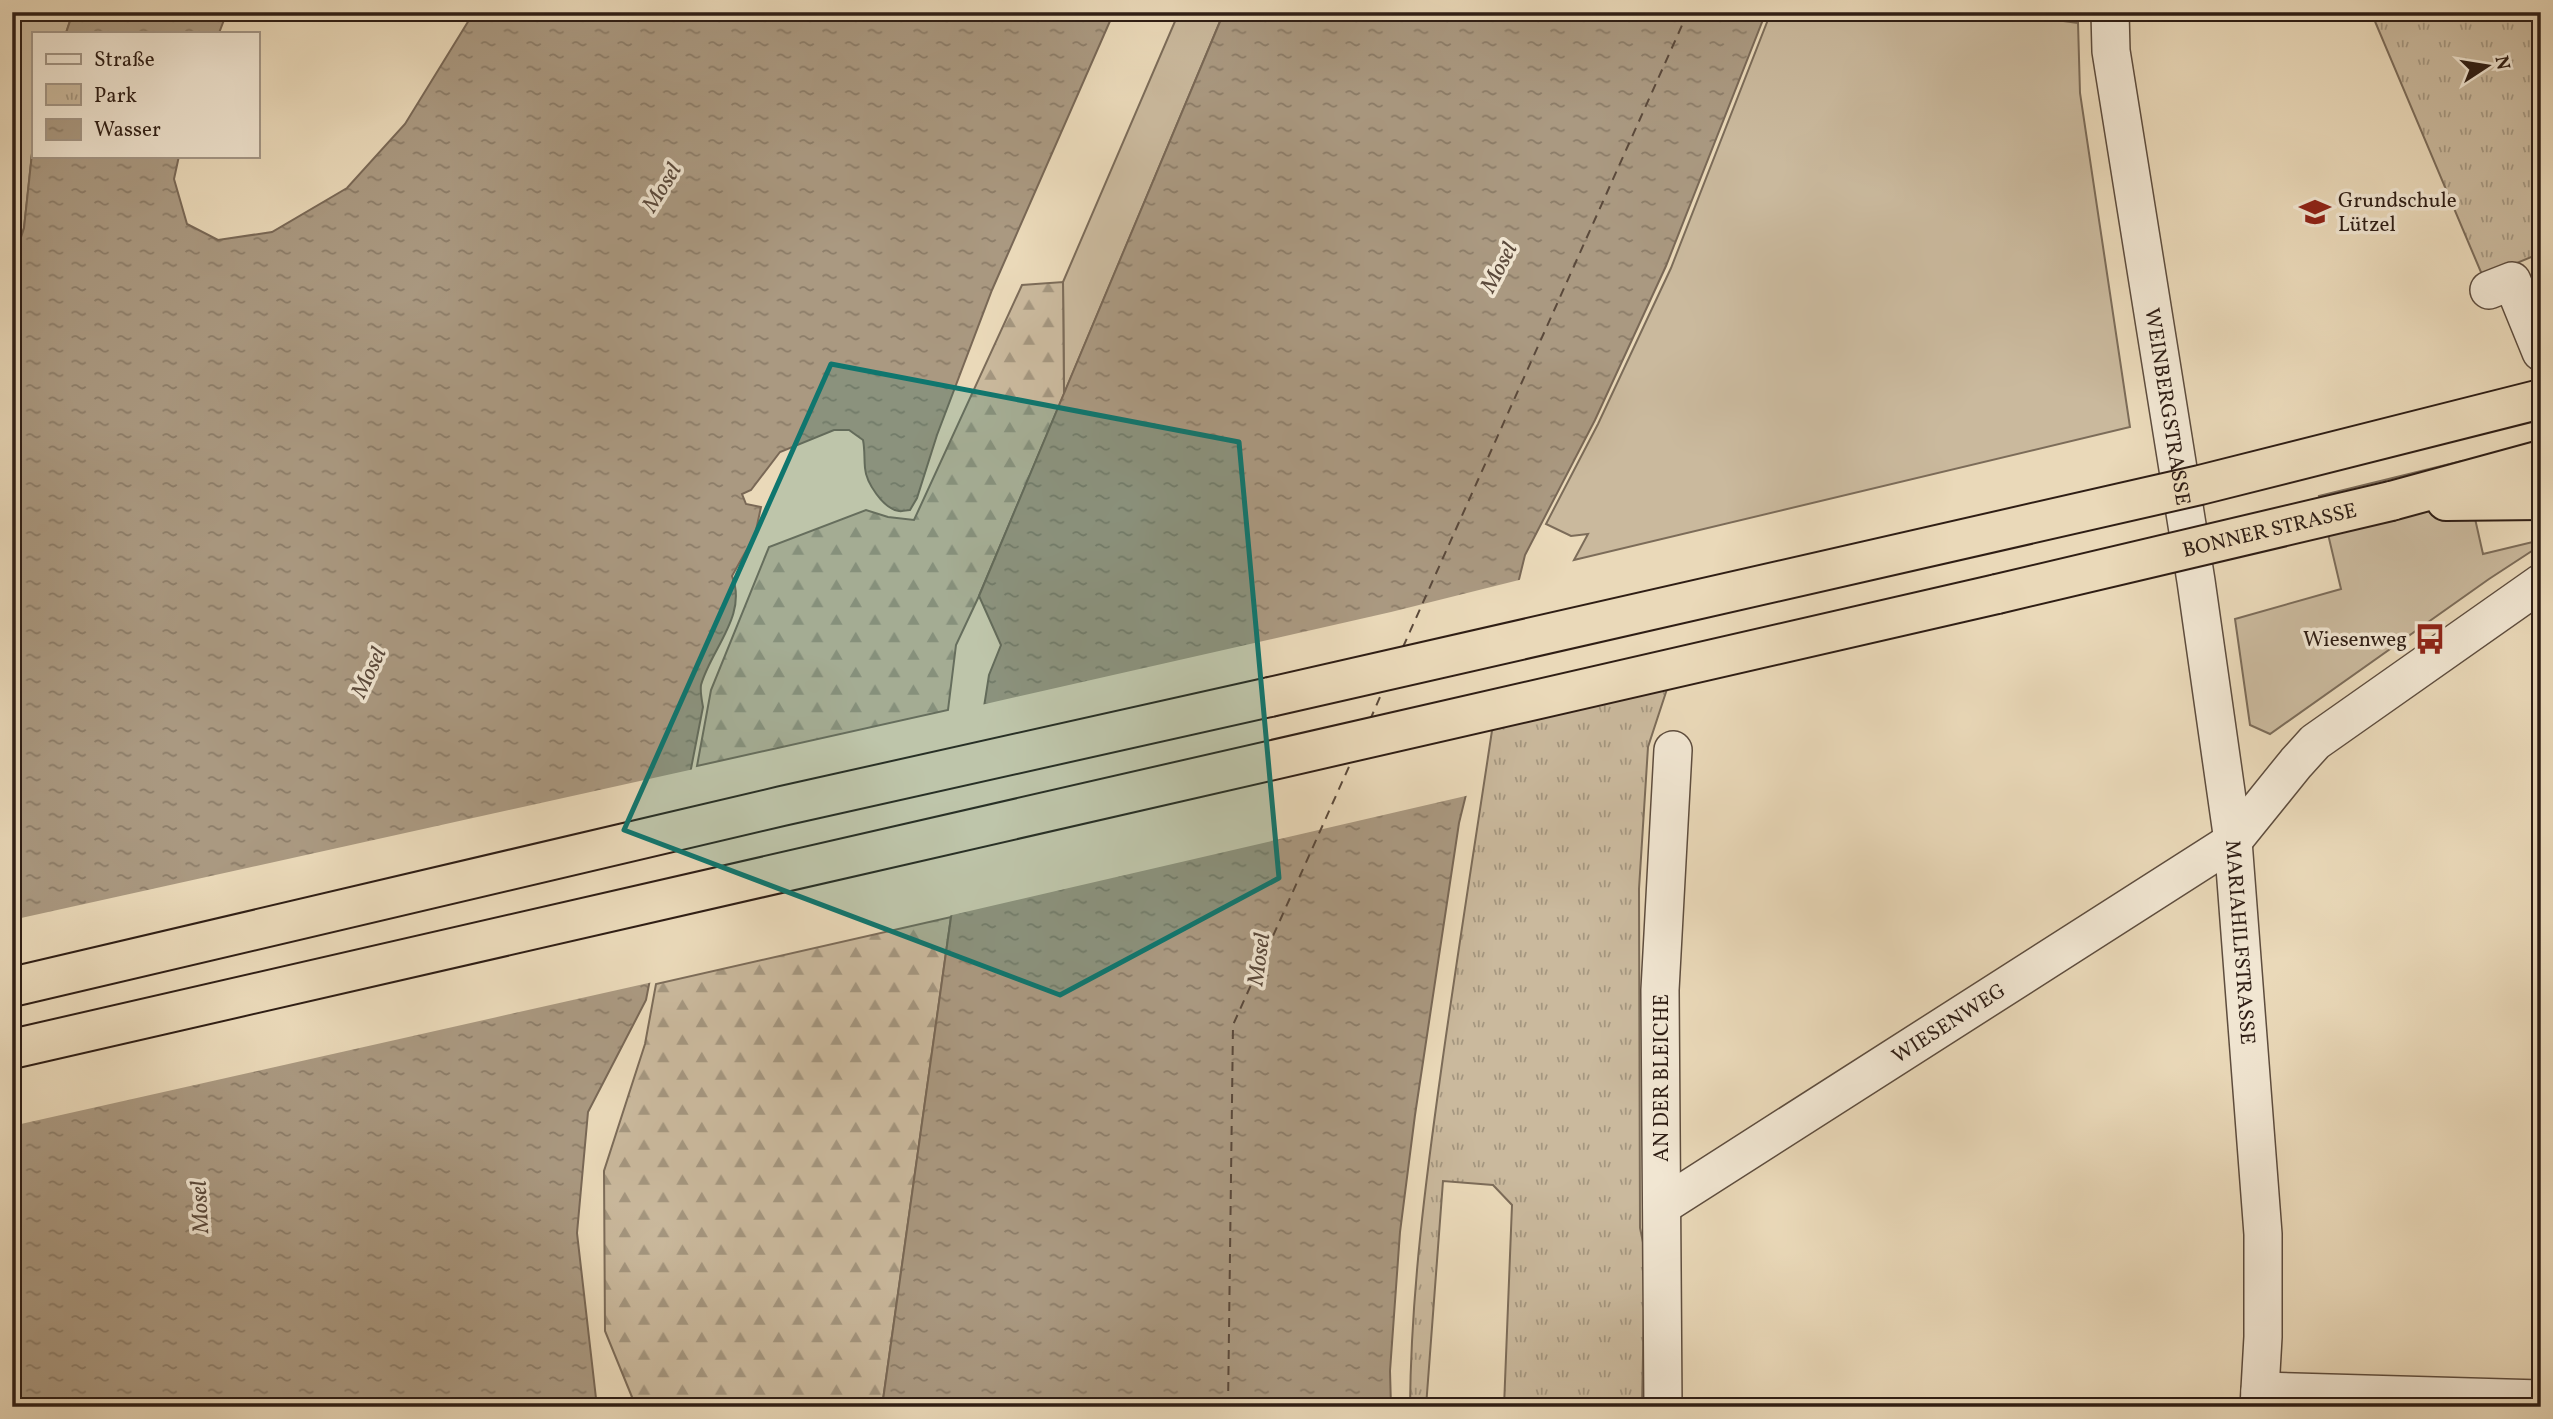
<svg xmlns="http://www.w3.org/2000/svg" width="2553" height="1419" font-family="Vollkorn,serif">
	<defs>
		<pattern id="forest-firs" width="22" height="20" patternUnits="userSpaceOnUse" patternTransform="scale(1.75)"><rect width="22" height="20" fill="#cab99d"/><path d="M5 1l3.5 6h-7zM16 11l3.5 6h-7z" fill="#a4967f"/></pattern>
		<pattern id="park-tufts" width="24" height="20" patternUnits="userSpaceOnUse" patternTransform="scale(1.75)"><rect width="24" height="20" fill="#cab99d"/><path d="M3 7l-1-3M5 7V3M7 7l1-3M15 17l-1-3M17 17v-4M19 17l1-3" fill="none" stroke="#a4967f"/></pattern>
		<pattern id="water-ripples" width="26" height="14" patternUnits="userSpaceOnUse" patternTransform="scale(1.75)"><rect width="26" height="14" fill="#aa9981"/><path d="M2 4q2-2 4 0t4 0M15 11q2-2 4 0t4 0" fill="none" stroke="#8b7c68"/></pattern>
	</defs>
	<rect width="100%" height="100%" fill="#ead9b9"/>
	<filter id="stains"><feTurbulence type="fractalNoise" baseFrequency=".00286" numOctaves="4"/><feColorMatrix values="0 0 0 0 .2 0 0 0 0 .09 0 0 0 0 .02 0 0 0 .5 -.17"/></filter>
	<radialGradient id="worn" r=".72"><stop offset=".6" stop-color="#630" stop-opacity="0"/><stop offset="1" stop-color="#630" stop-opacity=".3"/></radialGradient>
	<!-- grass -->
	<g fill="#cab99d" stroke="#7c6c59" stroke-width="2">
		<path d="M 12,12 L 73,12 L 66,33 L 33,33 L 33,144 L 24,228 L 12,265 Z"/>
		<path d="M 1179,12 L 1224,12 L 1064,394 L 1063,282 Z"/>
		<path d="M 1771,12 L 1998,12 L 2078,23 L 2080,93 L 2130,427 L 1574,560 L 1588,534 L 1571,536 L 1546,524 L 1598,424 L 1671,268 Z"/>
		<path d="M 2462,461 L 2483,554 L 2541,540 L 2541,545 L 2489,579 L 2270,734 L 2250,725 L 2235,619 L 2341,589 L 2319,496 Z"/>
	</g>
	<!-- forest -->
	<g fill="url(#forest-firs)" stroke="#7c6c59" stroke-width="2">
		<path d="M 1063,282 L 1064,394 L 979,596 L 956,645 L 948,710 L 697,766 L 711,690 L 769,547 L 866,510 L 888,517 L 914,520 L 1022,285 Z"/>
		<path d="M 951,917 L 882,1407 L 632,1407 L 632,1397 L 605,1331 L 604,1171 L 645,1044 L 656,984 Z"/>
	</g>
	<!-- park -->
	<g fill="url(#park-tufts)" stroke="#7c6c59" stroke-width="2">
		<path d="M 2371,12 L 2541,12 L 2541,253 L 2483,277 Z"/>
		<path d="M 1668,686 L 1648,747 L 1639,889 L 1640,1228 L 1645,1252 L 1642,1407 L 1504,1407 L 1512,1205 L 1493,1185 L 1443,1181 L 1426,1407 L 1410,1407 C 1411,1291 1426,1178 1442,1064 C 1458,950 1476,837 1493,724 Z"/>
	</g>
	<!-- water -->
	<g fill="url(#water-ripples)" stroke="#796856" stroke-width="2">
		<path d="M 73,12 L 227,12 L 219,33 L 66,33 Z"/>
		<path d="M 474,12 L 1114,12 L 992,290 L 937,435 L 917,498 L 910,510 C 909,510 900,512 899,511 C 883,509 866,482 865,468 C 864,458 865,450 863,440 L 849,430 L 834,430 L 780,452 L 751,490 L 742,494 L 746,504 L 761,507 L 755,535 L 732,576 C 748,615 711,649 701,685 C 700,692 702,701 703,707 L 646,1000 L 588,1112 L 577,1233 L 597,1407 L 12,1407 L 12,265 L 24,228 L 33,144 L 33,156 L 179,156 L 174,179 L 187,224 L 218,240 L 272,232 L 347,188 L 405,124 Z"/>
		<path d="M 1224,12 L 1766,12 L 1666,266 L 1595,420 L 1525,555 L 1459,823 L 1415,1115 L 1400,1232 L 1390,1371 L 1391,1407 L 882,1407 L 951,917 L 989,675 L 1001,645 L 979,596 Z"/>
	</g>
	<!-- pier -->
	<g fill="#ead9b9">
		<path d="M 1523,579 L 1470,795 L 948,916 L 981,705 L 1391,612 Z"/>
		<path d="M 694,769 L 653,982 L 12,1126 L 12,920 Z"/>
	</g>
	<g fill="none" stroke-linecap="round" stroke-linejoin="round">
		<!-- ferry -->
		<g stroke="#5a493b" stroke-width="2" stroke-dasharray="9 7" stroke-linecap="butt">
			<path d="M 1403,647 L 1688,12"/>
			<path d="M 1370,720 L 1383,690"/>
			<path d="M 1228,1407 L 1233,1025 L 1352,760"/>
		</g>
		<defs>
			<g id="minor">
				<path id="s1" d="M 2110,12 L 2111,51 L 2196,581 L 2233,841 L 2263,1234 L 2263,1337 L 2259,1407"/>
				<path d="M 2489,290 L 2512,281 L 2541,352"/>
				<path id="s2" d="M 1662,1206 L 2233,841 L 2296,763 L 2315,742 L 2541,583"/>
				<path d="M 2260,1391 L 2541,1399"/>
				<path d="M 1663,1407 L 1660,990 L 1673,750"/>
			</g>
			<g id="highway">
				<path d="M 2391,501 L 2541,460"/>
				<path d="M 2446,501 L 2541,500"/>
				<path d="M 12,987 L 782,806 L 1270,697"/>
				<path d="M 12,1049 L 1997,594"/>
			</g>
		</defs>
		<!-- minor casing -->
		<use href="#minor" stroke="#5e4d3e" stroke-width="40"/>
		<!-- highway casing -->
		<use href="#highway" stroke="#2f1e15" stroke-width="42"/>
		<!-- minor -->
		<use href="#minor" stroke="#f1e6d2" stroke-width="37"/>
		<!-- highway -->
		<use href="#highway" stroke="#ead9b9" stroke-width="38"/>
		<defs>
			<g id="highway-bridge">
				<path id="s3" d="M 1997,594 L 2391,501"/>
				<path d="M 1270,697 L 2200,485 L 2541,399"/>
			</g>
		</defs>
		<!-- highway-bridge casing -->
		<use href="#highway-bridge" stroke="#2f1e15" stroke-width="42" stroke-linecap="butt"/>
		<!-- highway-bridge -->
		<use href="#highway-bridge" stroke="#ead9b9" stroke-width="38"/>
	</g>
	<!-- marked area -->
	<path fill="#0f766e" fill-opacity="0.2" stroke="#0f766e" stroke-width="5" stroke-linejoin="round" d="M 831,364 L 1239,442 L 1279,878 L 1060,995 L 624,830 Z"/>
	<!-- icons -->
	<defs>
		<symbol id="school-bare" viewBox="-9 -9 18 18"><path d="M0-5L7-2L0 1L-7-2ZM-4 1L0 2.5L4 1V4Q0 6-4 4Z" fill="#8f2418" stroke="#f1e6d2" stroke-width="2.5" paint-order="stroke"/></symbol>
		<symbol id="bus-bare" viewBox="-9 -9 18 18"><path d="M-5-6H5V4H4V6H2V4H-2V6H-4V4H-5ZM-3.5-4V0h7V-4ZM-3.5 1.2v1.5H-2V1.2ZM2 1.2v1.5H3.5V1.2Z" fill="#8f2418" stroke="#f1e6d2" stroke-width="2.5" paint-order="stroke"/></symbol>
	</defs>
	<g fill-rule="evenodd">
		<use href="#school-bare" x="2293" y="190" width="44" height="44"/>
		<use href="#bus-bare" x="2408" y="617" width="44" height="44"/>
	</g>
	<g text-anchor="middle" stroke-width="7" stroke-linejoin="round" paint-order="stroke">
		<!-- poi labels -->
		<g font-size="21" fill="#2f1e15" stroke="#f1e6d2" text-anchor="start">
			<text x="2338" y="207">Grundschule<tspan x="2338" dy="24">Lützel</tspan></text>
			<text x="2407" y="646" text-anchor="end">Wiesenweg</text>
		</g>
		<!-- street labels -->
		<g font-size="21" fill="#2f1e15" stroke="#f1e6d2">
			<text dy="7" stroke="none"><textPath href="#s1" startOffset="399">WEINBERGSTRASSE</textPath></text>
			<text dy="7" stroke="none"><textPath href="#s3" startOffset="280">BONNER STRASSE</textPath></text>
			<text dy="7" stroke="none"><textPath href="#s1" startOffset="940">MARIAHILFSTRASSE</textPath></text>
			<text dy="7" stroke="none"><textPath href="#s2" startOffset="340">WIESENWEG</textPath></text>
			<text transform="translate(1661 1078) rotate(-90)" y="7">AN DER BLEICHE</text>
		</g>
		<!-- water labels -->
		<g font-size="23" font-style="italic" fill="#5a493b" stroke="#f1e6d2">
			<text transform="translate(661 187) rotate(-58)" y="8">Mosel</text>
			<text transform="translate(1498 267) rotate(-62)" y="8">Mosel</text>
			<text transform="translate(368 672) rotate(-65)" y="8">Mosel</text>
			<text transform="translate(1258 959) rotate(-82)" y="8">Mosel</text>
			<text transform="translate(199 1207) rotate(-93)" y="8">Mosel</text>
		</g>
	</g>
	<!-- margin -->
	<rect width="2553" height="1419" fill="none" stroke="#ead9b9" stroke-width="42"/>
	<rect x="14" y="14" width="2525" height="1391" fill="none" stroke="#2f1e15" stroke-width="3.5"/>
	<rect x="21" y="21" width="2511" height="1377" fill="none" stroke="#2f1e15" stroke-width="2"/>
	<!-- legend -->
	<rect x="32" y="32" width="228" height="126" fill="#f1e6d2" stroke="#a39686" stroke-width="2"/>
	<rect x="46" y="54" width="35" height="10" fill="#f1e6d2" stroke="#a39686" stroke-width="2"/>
	<text x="94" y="66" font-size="21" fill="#2f1e15">Straße</text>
	<rect x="46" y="84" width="35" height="21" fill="url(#park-tufts)" stroke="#a39686" stroke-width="2"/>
	<text x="94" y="102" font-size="21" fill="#2f1e15">Park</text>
	<rect x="46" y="119" width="35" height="21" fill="url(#water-ripples)" stroke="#a39686" stroke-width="2"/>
	<text x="94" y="136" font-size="21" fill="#2f1e15">Wasser</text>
	<!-- north arrow -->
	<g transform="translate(2487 66) rotate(78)" stroke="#f1e6d2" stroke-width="5" paint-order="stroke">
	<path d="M0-5L12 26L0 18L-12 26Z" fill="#2f1e15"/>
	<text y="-10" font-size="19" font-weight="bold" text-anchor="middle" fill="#2f1e15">N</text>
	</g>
	<rect width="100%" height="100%" filter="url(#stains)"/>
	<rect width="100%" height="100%" fill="url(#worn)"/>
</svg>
